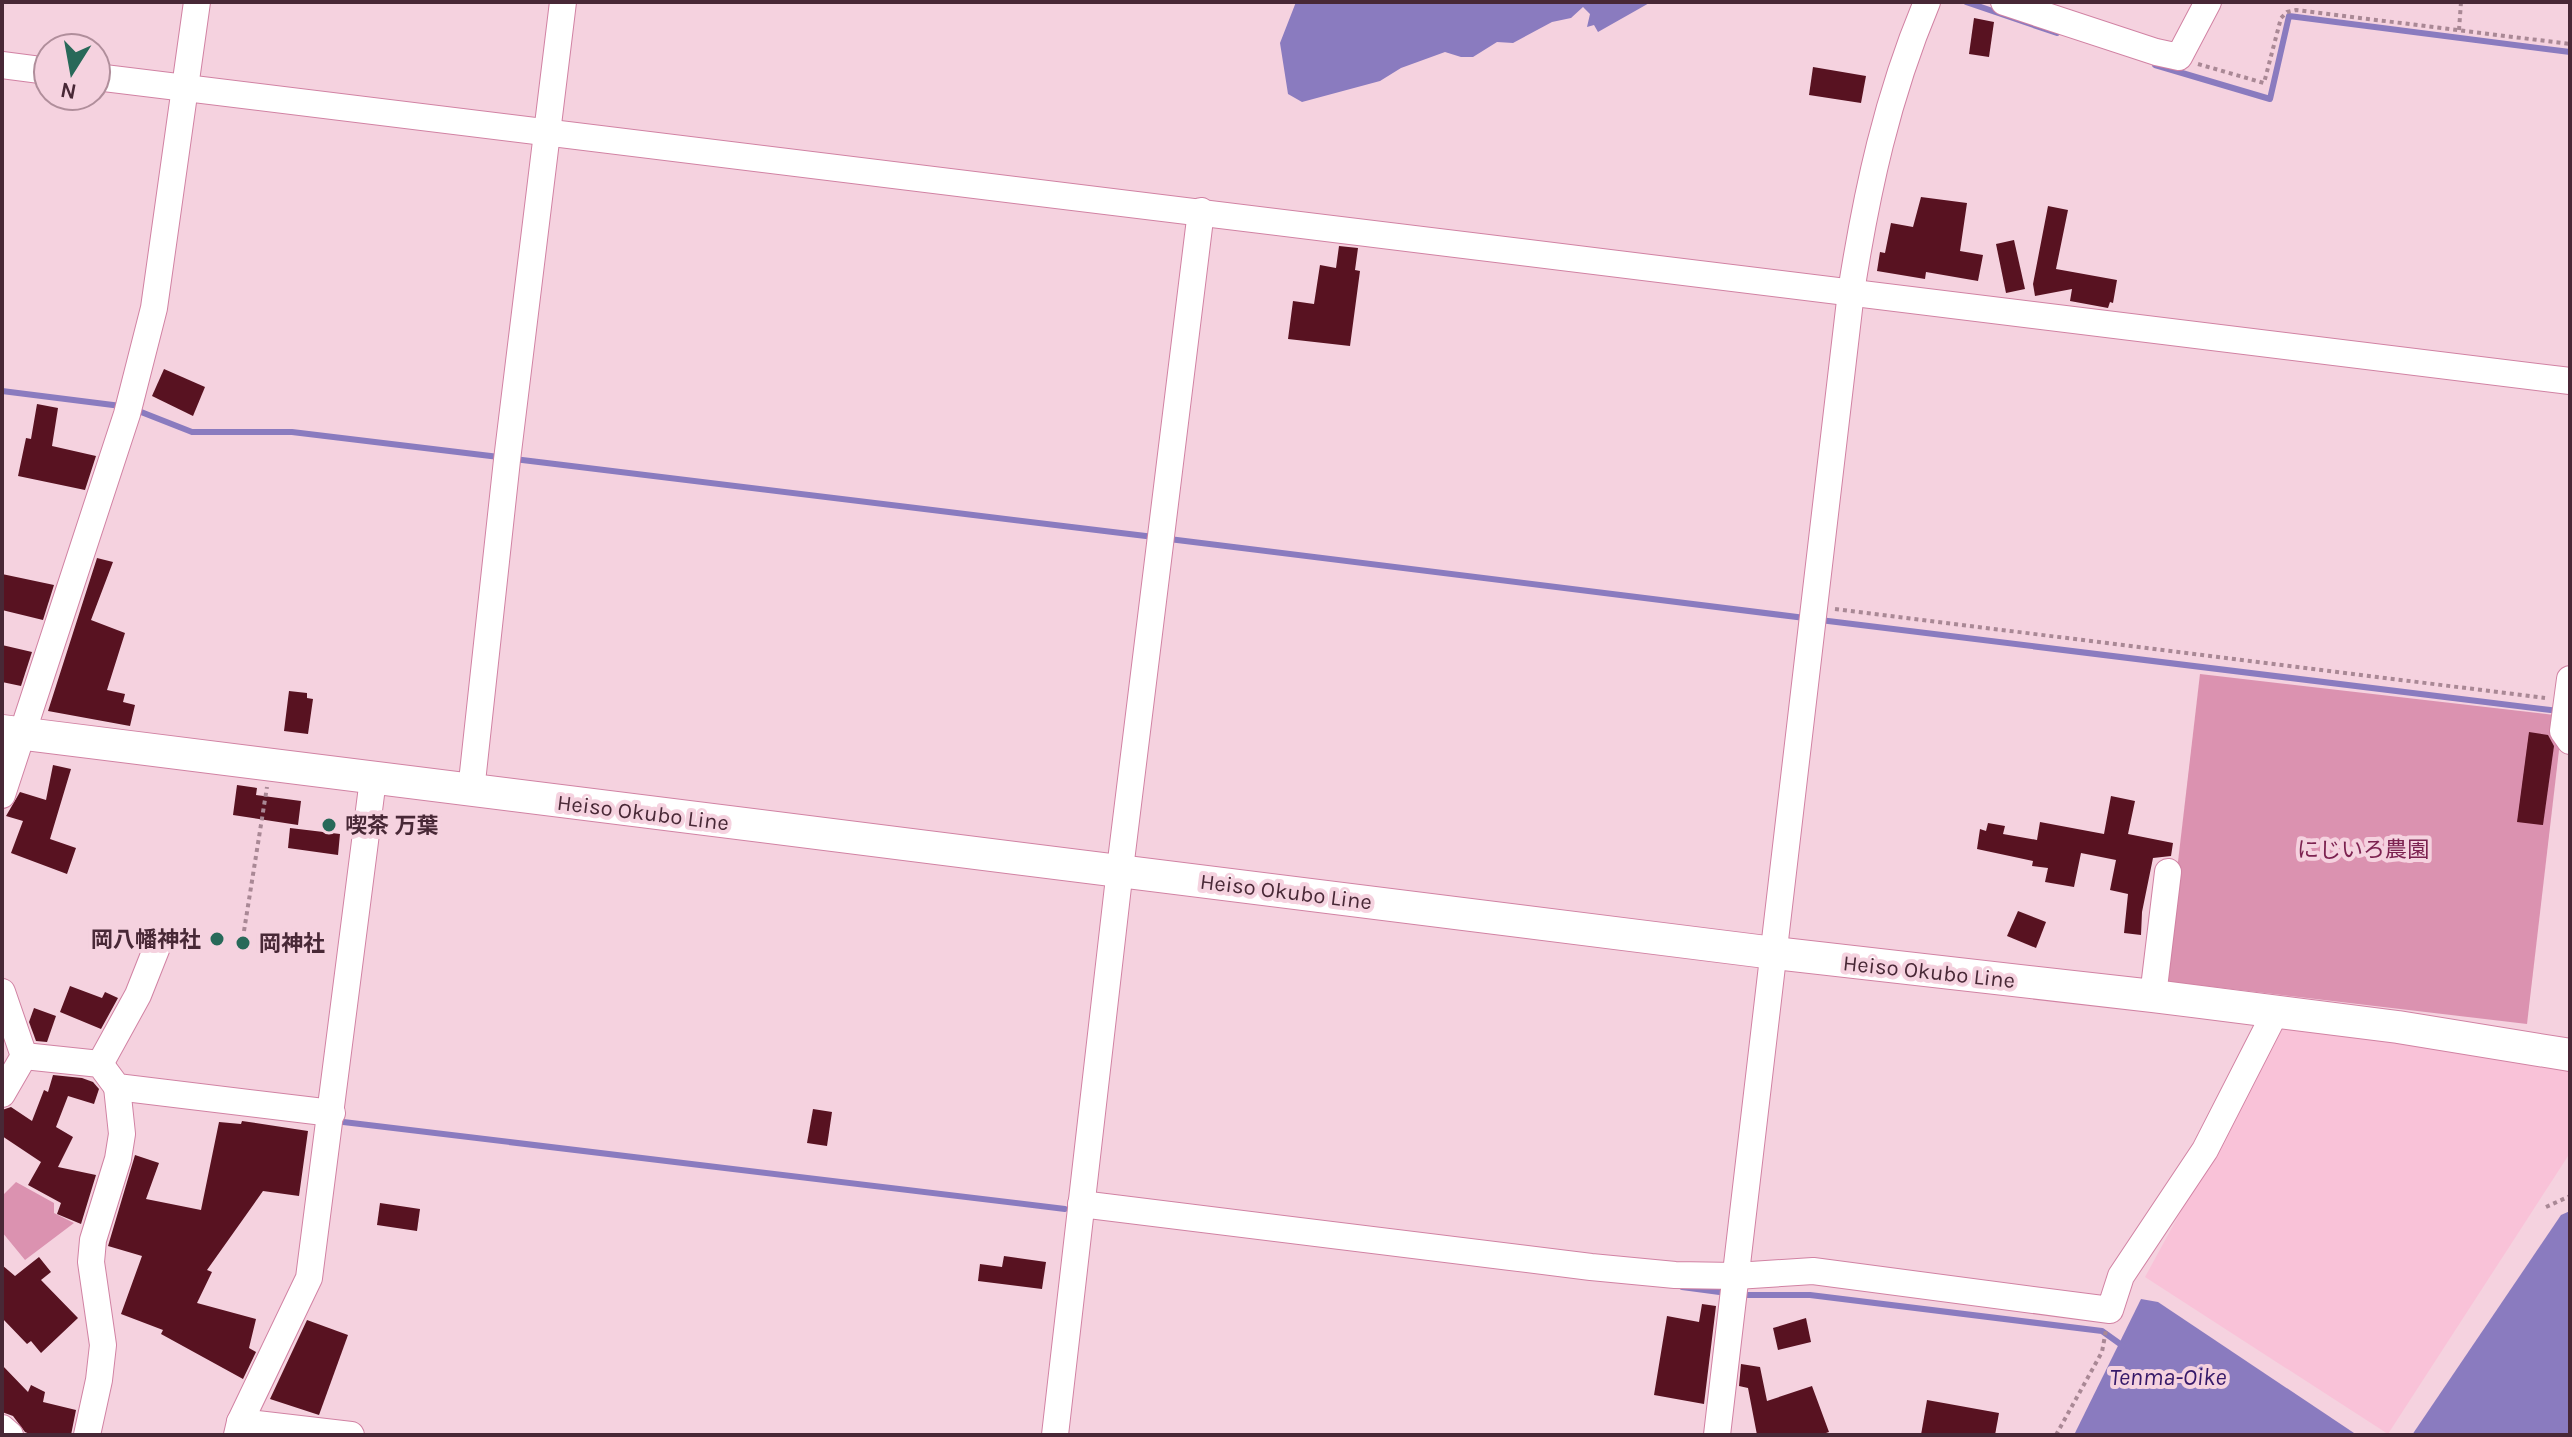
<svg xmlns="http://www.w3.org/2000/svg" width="2572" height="1437" font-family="Karla,'Noto Sans JP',sans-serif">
	<rect width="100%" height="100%" fill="#f5d2df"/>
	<!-- built -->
	<path fill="#f9c2d8" d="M 2282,1026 L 2570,1069 L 2570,1153 L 2388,1434 L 2145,1277 Z"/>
	<!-- green -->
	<g fill="#db92b0">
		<path d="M 2200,674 L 2563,716 L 2527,1024 L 2164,981 Z"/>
		<path d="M 16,1182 L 54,1203 L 54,1213 L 74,1223 L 25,1260 L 2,1232 L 2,1196 Z"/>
	</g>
	<!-- water -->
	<g fill="#8a7bbf">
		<path d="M 1296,2 L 1651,2 L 1598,32 L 1594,25 L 1587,27 L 1590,14 L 1583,7 L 1571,18 L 1552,22 L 1513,43 L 1497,42 L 1473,57 L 1461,57 L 1445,52 L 1401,68 L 1380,81 L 1302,102 L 1288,94 L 1280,43 Z"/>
		<path d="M 2570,1211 L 2570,1435 L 2412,1435 L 2561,1215 Z"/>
		<path d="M 2141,1299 L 2158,1302 L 2357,1435 L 2074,1435 Z"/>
	</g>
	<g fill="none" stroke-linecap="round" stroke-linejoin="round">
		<!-- stream -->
		<g stroke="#8a7bbf" stroke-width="6">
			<path d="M 1966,2 L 2057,33"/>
			<path d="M 2155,65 L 2270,99 L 2289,16 L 2570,52"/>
			<path d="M 2,391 L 121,406"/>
			<path d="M 136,410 L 192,432 L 292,432 L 499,457"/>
			<path d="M 514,459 L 1154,537"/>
			<path d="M 1169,539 L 1805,618"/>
			<path d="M 1820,620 L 2559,711"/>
			<path d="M 335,1121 L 1065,1209"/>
			<path d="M 1682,1287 L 1727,1293"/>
			<path d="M 1742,1295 L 1810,1295 L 2102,1331 L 2123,1346"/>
		</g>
	</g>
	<!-- building -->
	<g fill="#581221">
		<path d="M 1974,18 L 1994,22 L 1989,57 L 1969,54 Z"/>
		<path d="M 1813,67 L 1866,76 L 1861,103 L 1809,95 Z"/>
		<path d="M 1921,197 L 1967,203 L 1960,251 L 1983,255 L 1978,281 L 1926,272 L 1925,279 L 1877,271 L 1880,252 L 1885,253 L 1891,223 L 1913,227 Z"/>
		<path d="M 2048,206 L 2068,210 L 2056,269 L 2117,280 L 2113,303 L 2110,302 L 2108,308 L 2070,301 L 2072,289 L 2035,296 L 2033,284 Z"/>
		<path d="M 2014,240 L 2025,289 L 2006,293 L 1996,244 Z"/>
		<path d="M 1339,246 L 1358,248 L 1355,270 L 1360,271 L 1350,346 L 1288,339 L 1293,301 L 1314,304 L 1320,265 L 1336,268 Z"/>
		<path d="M 164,369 L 205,387 L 193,416 L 152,396 Z"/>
		<path d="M 37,404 L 58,408 L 52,446 L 96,456 L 85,490 L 18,476 L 26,438 L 31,439 Z"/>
		<path d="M 97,558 L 113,562 L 91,620 L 125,633 L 107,690 L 125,694 L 123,702 L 135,705 L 130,726 L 48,711 Z"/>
		<path d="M 2,574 L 54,585 L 43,620 L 2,610 Z"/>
		<path d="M 2,645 L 32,652 L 21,686 L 2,682 Z"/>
		<path d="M 289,691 L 307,693 L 307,698 L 313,699 L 308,734 L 284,731 Z"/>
		<path d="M 2529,732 L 2548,735 L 2554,746 L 2543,825 L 2517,822 Z"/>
		<path d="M 53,765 L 71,769 L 50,839 L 76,848 L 67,874 L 11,853 L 23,821 L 6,816 L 20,792 L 46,800 Z"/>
		<path d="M 237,785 L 257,788 L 256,795 L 301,801 L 298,825 L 233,815 Z"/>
		<path d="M 2111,796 L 2135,801 L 2128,834 L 2173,843 L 2171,856 L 2153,858 L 2142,912 L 2141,935 L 2124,933 L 2128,894 L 2110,890 L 2116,860 L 2081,853 L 2074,887 L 2045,882 L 2048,868 L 2032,866 L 2033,861 L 1977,849 L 1980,829 L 1986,831 L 1988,823 L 2005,826 L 2003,834 L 2037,840 L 2040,822 L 2104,834 Z"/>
		<path d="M 290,828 L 340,834 L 338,855 L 288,848 Z"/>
		<path d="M 2018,911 L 2046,922 L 2036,948 L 2007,936 Z"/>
		<path d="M 70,986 L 102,998 L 105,992 L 118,998 L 101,1029 L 60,1012 Z"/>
		<path d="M 34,1008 L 56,1016 L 47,1042 L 36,1041 L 29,1022 Z"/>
		<path d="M 53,1075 L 82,1078 L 93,1082 L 99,1089 L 94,1104 L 68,1096 L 56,1127 L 73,1137 L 58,1167 L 96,1175 L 81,1224 L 57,1214 L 61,1203 L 28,1185 L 41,1162 L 2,1136 L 2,1110 L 11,1107 L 32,1121 L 44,1090 L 48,1092 Z"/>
		<path d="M 813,1109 L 832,1112 L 827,1146 L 807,1143 Z"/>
		<path d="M 242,1121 L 308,1131 L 299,1196 L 263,1191 L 207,1270 L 212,1272 L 197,1303 L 256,1319 L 249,1348 L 256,1352 L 243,1379 L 161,1334 L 163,1330 L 121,1314 L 142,1256 L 108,1246 L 135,1155 L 159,1163 L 146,1199 L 201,1210 L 219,1122 L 241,1124 Z"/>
		<path d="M 380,1203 L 420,1209 L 417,1231 L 377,1225 Z"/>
		<path d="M 1004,1256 L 1046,1262 L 1042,1289 L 978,1281 L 980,1264 L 1002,1267 Z"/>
		<path d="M 39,1257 L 51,1272 L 41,1280 L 78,1318 L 41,1353 L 31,1341 L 27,1344 L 2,1318 L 2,1265 L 15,1276 Z"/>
		<path d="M 1702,1304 L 1716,1306 L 1704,1404 L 1654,1395 L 1667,1316 L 1699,1322 Z"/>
		<path d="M 1806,1318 L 1811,1342 L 1778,1350 L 1773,1328 Z"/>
		<path d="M 307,1320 L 348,1335 L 319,1415 L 270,1399 Z"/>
		<path d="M 1741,1364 L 1760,1367 L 1767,1401 L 1812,1386 L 1829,1432 L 1820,1435 L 1757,1435 L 1748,1388 L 1739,1386 Z"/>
		<path d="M 2,1365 L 28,1392 L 31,1385 L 45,1392 L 43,1402 L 76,1410 L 71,1435 L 32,1435 L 25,1432 L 13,1416 L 2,1412 Z"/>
		<path d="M 1927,1400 L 1999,1413 L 1995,1435 L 1921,1435 Z"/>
	</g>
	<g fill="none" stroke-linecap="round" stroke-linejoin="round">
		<defs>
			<g id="minor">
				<path d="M 2004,2 L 2156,52 L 2179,57 L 2208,2"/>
				<path d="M 2,65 L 48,71"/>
				<path d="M 96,77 L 2570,381"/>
				<path d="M 2570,679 L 2563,731 L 2570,741"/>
				<path d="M 471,791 L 507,460 L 563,2"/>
				<path d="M 2,795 L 127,414 L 154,308 L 197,2"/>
				<path d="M 2,992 L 24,1056 L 2,1094"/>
				<path d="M 2153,996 L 2168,872"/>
				<path d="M 24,1056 L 100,1064 L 117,1087 L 332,1113"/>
				<path d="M 100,1064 L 138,995 L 159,942"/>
				<path d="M 1081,1204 L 1591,1267 L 1675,1275 L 1736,1276 L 1813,1271 L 2110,1310 L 2121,1276 L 2205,1150 L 2275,1013"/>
				<path d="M 240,1422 L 351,1435"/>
				<path d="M 2,1428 L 10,1435"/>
				<path d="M 87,1435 L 99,1380 L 103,1345 L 91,1262 L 93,1240 L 118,1159 L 122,1134 L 117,1087"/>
				<path d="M 237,1435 L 240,1422 L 309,1278 L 373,779"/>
				<path d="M 1055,1435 L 1120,869 L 1201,211"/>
				<path d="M 1717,1435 L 1851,292 C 1867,190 1887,97 1927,2"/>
			</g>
			<path id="major" d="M 2,731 L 1774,953 L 2153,996 L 2398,1027 L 2570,1055"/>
		</defs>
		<!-- minor casing -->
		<use href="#minor" stroke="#d182a3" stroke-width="28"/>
		<!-- major casing -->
		<use href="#major" stroke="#d182a3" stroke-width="34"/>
		<!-- path -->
		<g stroke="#a98895" stroke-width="4" stroke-dasharray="4 4" stroke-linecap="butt">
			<path d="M 2459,30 L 2461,2"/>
			<path d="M 2198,64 L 2264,83 L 2281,18 L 2287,12 L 2296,10 L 2570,44"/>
			<path d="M 1835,609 L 2545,698"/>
			<path d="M 244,931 L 267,787"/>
			<path d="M 2546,1207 L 2570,1196"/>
			<path d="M 2056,1435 L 2102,1352 L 2106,1330"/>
		</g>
		<!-- minor -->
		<use href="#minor" stroke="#fff" stroke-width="26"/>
		<!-- major -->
		<use href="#major" stroke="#fff" stroke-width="32"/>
	</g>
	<!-- markers -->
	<g fill="#286959" stroke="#f5d2df" stroke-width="3">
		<circle cx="329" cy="825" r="8"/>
		<circle cx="217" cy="939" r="8"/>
		<circle cx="243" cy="943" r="8"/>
	</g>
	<g text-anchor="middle" stroke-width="8" stroke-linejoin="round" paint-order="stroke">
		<!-- street labels -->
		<g font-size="22" fill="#482836" stroke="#f5d2df">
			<text transform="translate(643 812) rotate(7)" y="8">Heiso Okubo Line</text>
			<text transform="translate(1286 891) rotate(7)" y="8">Heiso Okubo Line</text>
			<text transform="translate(1929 971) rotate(6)" y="8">Heiso Okubo Line</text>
		</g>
		<!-- poi labels -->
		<g font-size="22" font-weight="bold" fill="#482836" stroke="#f5d2df" text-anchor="start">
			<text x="345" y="833">喫茶 万葉</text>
			<text x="201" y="947" text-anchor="end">岡八幡神社</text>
			<text x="259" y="951">岡神社</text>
		</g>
		<!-- park labels -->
		<g font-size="22" fill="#7c2250" stroke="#f5d2df">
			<text x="2363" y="857">にじいろ農園</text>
		</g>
		<!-- water labels -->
		<g font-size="24" font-style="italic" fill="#351869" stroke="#f5d2df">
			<text x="2168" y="1385">Tenma-Oike</text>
		</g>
	</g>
	<!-- border -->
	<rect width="2572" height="1437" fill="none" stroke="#482836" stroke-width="8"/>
	<!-- north arrow -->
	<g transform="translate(72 72) rotate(191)"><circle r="38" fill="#f5d2df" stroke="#b08e9b" stroke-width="2"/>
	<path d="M0-6L14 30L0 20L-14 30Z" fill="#286959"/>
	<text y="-12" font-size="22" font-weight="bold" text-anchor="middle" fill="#482836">N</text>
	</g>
</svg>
